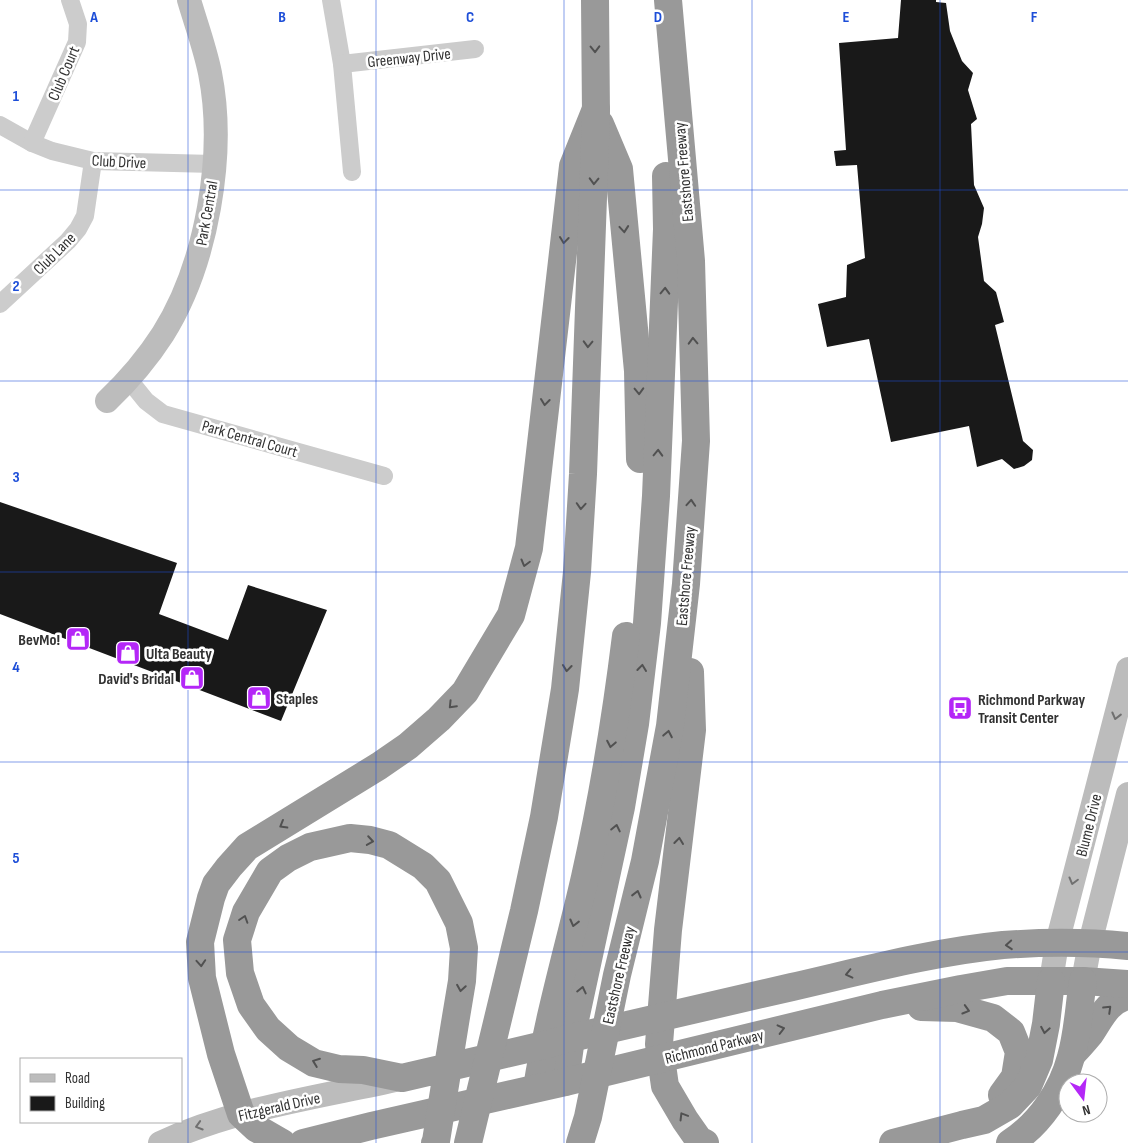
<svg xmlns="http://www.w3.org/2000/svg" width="1128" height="1143" font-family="'Sofia Sans Condensed',sans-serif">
	<rect width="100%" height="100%" fill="#fff"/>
	<!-- building -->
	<g fill="#191919">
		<path d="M 901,0 L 936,0 L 936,2 L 946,3 L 950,31 L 962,61 L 973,73 L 968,90 L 977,119 L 971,124 L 974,185 L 984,208 L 982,224 L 978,237 L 984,281 L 996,292 L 1004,322 L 995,325 L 1023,441 L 1033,450 L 1032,460 L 1024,466 L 1014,469 L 1002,459 L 977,467 L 969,426 L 891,442 L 869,339 L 827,347 L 818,304 L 846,297 L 847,265 L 865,258 L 857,165 L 836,166 L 834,151 L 846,150 L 839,43 L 898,38 Z"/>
		<path d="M 0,502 L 177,563 L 159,614 L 228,640 L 248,585 L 327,610 L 281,721 L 0,614 Z"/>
	</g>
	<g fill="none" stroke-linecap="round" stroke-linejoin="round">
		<!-- street -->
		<g stroke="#ccc" stroke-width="18">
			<path d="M 331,0 L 342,64 L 352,172"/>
			<path d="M 342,64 L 475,49"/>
			<path d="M 0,125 L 32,143 L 52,151 L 93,161 L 214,164"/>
			<path d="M 32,143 L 77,42 L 78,24 L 70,0"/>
			<path d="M 0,304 L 68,241 L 78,229 L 85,216 L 93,161"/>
			<path d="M 129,380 L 146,401 L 163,414 L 384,476"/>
		</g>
		<!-- secondary -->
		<g stroke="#bcbcbc" stroke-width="24">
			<path d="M 107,401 C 128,381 147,359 163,334 C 207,264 226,154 210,73 C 205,48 196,24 189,0"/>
			<path d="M 1051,981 L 1057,943 L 1128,669"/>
			<path d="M 1083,981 L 1090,943 L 1128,794"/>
			<path d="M 160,1143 C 235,1108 320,1097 400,1079"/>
		</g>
		<!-- highway -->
		<g stroke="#999" stroke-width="28">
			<path d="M 600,124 L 619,169 L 638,371 L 640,459"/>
			<path d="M 690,672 L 692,730 L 668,930 L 659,1044 L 665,1086 L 685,1120 L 699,1140 L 705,1143"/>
			<path d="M 921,1007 L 957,1008 L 993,1018 L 1011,1032 L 1019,1052 L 1015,1077 L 1002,1095"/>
			<path d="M 1074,1052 C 1080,1046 1085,1040 1090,1034 C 1101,1018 1107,1001 1128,996"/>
			<path d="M 565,1082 L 571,1038 L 621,807 L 635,724 L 647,623 L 656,496 L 667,229 L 666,176"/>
			<path d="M 537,1088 C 548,1017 569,947 585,877 C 603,797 616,717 626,636"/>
			<path d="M 282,1143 L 256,1128 L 241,1114 L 221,1054 L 202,978 L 200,942 L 211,898 L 216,884 L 229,867 L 247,847 L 379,766 L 408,746 L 439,719 L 465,692 L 511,615 L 529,548 L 573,166 L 596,109"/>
			<path d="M 303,1143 L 371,1126 L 565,1082 L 882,1005 L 961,989 L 1007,981 L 1083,981 L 1128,984"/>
			<path d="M 435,1143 L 436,1141 L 455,1023 L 462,981 L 464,948 L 459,923 L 438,881 L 423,866 L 389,845 L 370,840 L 350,838 L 310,847 L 288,858 L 270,871 L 246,912 L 237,940 L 240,973 L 251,1005 L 268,1029 L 289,1048 L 314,1063 L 339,1069 L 363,1070 L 402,1078 L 544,1045 L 571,1038 C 645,1021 719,1004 792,987 C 862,971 932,952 1003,945 C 1045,942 1087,942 1128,946"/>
			<path d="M 468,1143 L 524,911 L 544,817 L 565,689 L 577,572 L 583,474 L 596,115 L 595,0"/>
			<path d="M 580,1143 L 588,1117 L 617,975 L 645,861 L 670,726 L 686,584 L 696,441 L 691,261 L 668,0"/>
			<path d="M 893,1143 L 962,1125 L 984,1120 L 1010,1105 L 1028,1086 L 1039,1060 L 1046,1024 L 1051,981"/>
			<path d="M 1010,1143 C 1040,1124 1062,1091 1071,1057 C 1078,1033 1079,1006 1083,981"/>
		</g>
	</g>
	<!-- one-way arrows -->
	<defs><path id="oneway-chevron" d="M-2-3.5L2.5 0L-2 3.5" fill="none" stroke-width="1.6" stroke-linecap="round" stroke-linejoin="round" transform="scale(1.25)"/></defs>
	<g stroke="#515151">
		<use href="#oneway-chevron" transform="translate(595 49) rotate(89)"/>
		<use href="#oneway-chevron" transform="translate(594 181) rotate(92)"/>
		<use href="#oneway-chevron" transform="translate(624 229) rotate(85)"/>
		<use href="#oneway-chevron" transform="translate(564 240) rotate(97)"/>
		<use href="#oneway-chevron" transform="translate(665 291) rotate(-88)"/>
		<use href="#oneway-chevron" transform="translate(693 341) rotate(-92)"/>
		<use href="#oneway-chevron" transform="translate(588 344) rotate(92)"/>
		<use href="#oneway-chevron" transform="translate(639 391) rotate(88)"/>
		<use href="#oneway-chevron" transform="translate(545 402) rotate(97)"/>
		<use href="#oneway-chevron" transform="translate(658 453) rotate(-88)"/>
		<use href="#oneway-chevron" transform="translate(691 503) rotate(-86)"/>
		<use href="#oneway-chevron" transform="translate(581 506) rotate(94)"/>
		<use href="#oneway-chevron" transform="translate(525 563) rotate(105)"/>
		<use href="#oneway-chevron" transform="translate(567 668) rotate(96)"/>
		<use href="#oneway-chevron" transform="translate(642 668) rotate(-83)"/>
		<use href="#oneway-chevron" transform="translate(452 705) rotate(134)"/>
		<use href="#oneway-chevron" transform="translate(668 734) rotate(-79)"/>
		<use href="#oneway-chevron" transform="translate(611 744) rotate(101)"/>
		<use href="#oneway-chevron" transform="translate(283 825) rotate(150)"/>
		<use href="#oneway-chevron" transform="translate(616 828) rotate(-78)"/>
		<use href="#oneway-chevron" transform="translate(370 841) rotate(9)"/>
		<use href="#oneway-chevron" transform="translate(679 841) rotate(-83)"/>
		<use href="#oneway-chevron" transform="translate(637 894) rotate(-76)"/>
		<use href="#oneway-chevron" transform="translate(244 919) rotate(-72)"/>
		<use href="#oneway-chevron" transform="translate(574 923) rotate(104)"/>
		<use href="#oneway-chevron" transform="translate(1009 945) rotate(176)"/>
		<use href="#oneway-chevron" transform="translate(201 963) rotate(86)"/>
		<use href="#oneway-chevron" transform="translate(849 974) rotate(167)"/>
		<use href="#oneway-chevron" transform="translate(461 988) rotate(99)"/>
		<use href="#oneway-chevron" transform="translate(582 990) rotate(-77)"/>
		<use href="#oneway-chevron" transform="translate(1108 1009) rotate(-44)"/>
		<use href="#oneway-chevron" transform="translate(966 1010) rotate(16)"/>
		<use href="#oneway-chevron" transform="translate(781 1029) rotate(-14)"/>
		<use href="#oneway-chevron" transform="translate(1045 1030) rotate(100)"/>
		<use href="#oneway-chevron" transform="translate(316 1062) rotate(-159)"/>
		<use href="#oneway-chevron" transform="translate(683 1116) rotate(-121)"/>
	</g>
	<g stroke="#707070">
		<use href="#oneway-chevron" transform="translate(1116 716) rotate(104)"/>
		<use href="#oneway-chevron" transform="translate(1073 881) rotate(105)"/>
		<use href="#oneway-chevron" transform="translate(199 1126) rotate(163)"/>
	</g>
	<!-- grid -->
	<path fill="none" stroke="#1d4ed8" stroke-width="1" stroke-opacity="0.55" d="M 188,0 L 188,1143M 376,0 L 376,1143M 564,0 L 564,1143M 752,0 L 752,1143M 940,0 L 940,1143M 0,190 L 1128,190M 0,381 L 1128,381M 0,572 L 1128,572M 0,762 L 1128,762M 0,952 L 1128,952"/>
	<!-- icons -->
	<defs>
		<symbol id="shop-square" viewBox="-11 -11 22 22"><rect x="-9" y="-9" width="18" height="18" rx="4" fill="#b427f7" stroke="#fff"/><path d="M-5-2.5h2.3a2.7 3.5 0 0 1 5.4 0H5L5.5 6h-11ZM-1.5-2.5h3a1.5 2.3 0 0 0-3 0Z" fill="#fff"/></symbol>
		<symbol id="bus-square" viewBox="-11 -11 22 22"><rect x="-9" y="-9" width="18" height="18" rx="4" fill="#b427f7" stroke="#fff"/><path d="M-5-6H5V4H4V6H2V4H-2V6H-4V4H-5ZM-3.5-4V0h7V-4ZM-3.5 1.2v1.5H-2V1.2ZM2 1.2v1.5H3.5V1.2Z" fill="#fff"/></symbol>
	</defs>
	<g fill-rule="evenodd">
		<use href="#shop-square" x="64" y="625" width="28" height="28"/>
		<use href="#shop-square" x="114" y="639" width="28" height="28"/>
		<use href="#shop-square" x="178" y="664" width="28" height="28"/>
		<use href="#shop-square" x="245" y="684" width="28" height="28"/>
		<use href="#bus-square" x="946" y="694" width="28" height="28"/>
	</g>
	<g text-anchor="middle" stroke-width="5" stroke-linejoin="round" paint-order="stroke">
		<!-- street labels -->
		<g font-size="16" fill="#323232" stroke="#fff">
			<text transform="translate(409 57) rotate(-6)" y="6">Greenway Drive</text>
			<text transform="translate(63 73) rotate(-67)" y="6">Club Court</text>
			<text transform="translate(119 161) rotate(3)" y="6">Club Drive</text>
			<text transform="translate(683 172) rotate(-95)" y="6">Eastshore Freeway</text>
			<text transform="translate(206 213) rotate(-80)" y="6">Park Central</text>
			<text transform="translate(54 253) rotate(-45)" y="6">Club Lane</text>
			<text transform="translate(250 438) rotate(16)" y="6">Park Central Court</text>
			<text transform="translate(685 576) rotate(-85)" y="6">Eastshore Freeway</text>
			<text transform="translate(1088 825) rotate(-76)" y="6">Blume Drive</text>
			<text transform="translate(618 975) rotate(-77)" y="6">Eastshore Freeway</text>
			<text transform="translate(714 1046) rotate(-14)" y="6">Richmond Parkway</text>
			<text transform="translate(279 1106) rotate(-13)" y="6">Fitzgerald Drive</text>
		</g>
		<!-- poi labels -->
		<g font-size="16" font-weight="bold" fill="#323232" stroke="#fff" text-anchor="start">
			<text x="60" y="645" text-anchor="end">BevMo!</text>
			<text x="146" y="659">Ulta Beauty</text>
			<text x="174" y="684" text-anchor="end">David's Bridal</text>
			<text x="276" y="704">Staples</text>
			<text x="978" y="705">Richmond Parkway<tspan x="978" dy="18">Transit Center</tspan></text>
		</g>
	</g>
	<g font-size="16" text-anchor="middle" font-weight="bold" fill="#1d4ed8" stroke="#fff" stroke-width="5" stroke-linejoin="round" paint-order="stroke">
		<text x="94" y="22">A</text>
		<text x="282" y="22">B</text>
		<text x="470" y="22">C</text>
		<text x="658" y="22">D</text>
		<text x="846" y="22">E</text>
		<text x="1034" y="22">F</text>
		<text x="16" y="101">1</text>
		<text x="16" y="291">2</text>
		<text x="16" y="482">3</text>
		<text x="16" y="672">4</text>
		<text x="16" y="863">5</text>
	</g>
	<!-- legend -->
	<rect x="20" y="1058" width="162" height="65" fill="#ffffff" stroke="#adadad"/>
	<rect x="30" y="1074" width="25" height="8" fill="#bcbcbc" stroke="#adadad"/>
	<text x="65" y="1083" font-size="15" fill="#323232">Road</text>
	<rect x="30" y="1096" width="25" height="15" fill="#191919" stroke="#adadad"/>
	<text x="65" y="1108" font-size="15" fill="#323232">Building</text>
	<!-- north arrow -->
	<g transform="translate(1083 1098) rotate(165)"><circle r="24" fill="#ffffff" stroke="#adadad"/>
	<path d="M0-4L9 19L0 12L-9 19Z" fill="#b427f7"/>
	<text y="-8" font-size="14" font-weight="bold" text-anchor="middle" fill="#323232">N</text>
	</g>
</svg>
